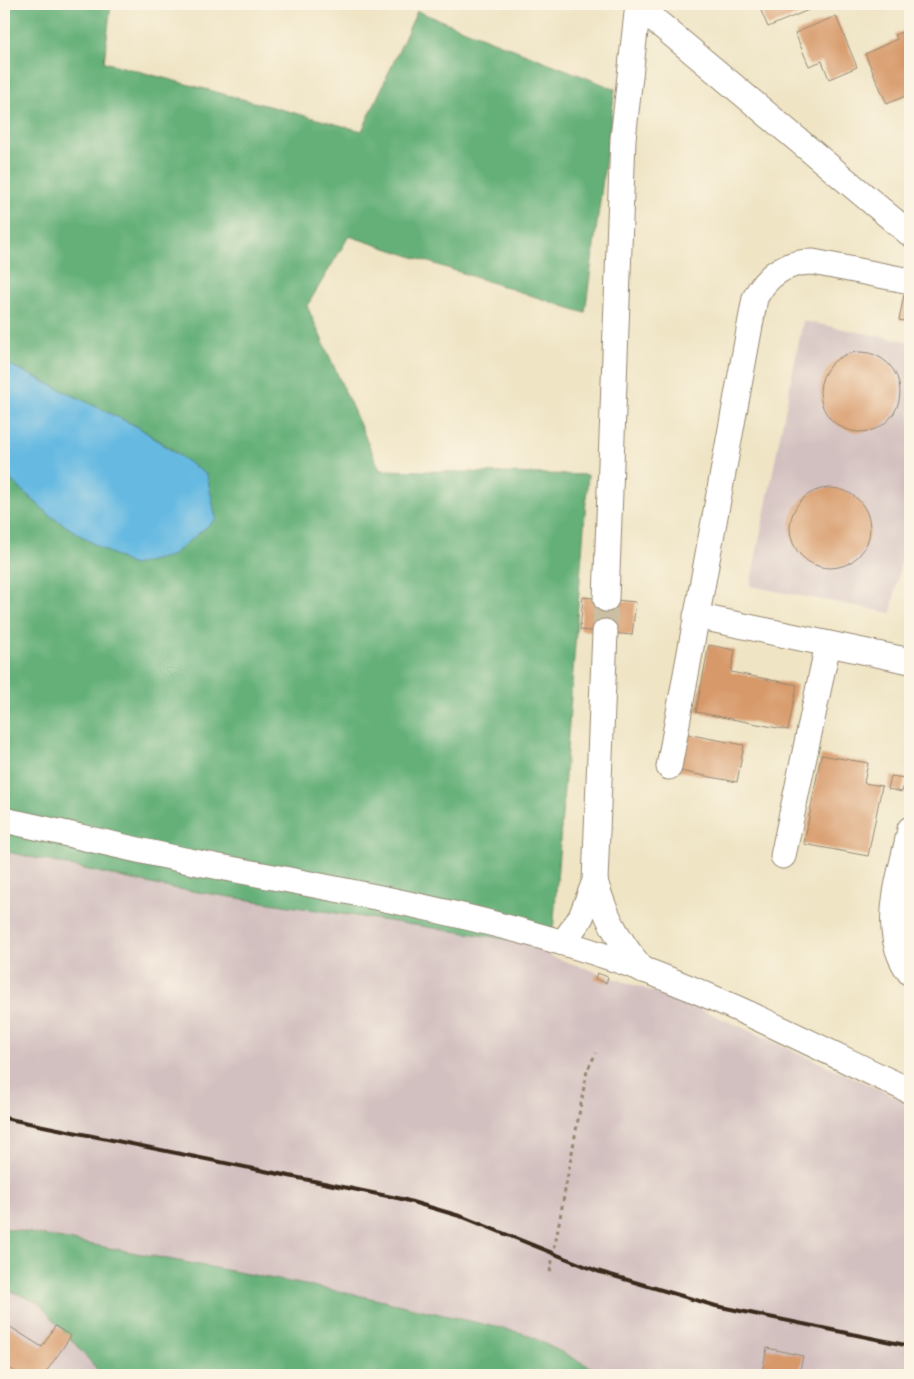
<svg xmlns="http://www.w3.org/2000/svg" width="914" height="1379" font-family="'Libre Caslon Text',serif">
	<rect width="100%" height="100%" fill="#fcf5e5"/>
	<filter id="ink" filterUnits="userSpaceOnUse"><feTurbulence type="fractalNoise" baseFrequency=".02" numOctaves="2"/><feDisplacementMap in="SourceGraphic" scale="10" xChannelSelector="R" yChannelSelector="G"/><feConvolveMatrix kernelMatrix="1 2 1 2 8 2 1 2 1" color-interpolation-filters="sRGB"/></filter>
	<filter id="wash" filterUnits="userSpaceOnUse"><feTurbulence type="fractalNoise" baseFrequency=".0096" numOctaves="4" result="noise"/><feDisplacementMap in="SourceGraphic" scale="20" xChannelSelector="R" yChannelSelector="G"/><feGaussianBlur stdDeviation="1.12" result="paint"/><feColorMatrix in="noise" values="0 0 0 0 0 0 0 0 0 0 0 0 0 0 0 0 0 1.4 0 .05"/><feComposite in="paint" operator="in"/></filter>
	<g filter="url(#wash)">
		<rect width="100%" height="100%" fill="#efe4c4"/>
		<!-- industrial -->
		<g fill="#d2bfbf">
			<path d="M 803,321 L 910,342 L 910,515 L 891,613 L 750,586 Z"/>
			<path d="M 4,851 L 165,887 L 552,946 L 550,956 L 689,1004 L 910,1103 L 910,1375 L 4,1375 Z"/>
		</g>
		<!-- forest -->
		<g fill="#65b079" stroke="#506d4c">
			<path d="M 4,4 L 111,4 L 104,62 L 362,131 L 417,11 L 615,89 L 585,313 L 349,236 L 307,306 L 380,470 L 588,475 L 552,946 L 165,887 L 4,851 L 4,474 L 52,517 L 97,546 L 180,455 L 138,427 L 4,362 Z"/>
			<path d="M 4,1228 L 353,1294 L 526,1334 L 606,1375 L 100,1375 L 96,1368 L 39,1303 L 4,1288 Z"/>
		</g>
		<!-- water -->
		<path fill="#66bae2" stroke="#507280" d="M 4,362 L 138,427 L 207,475 L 216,519 L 171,556 L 133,565 L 97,546 L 52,517 L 4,474 Z"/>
		<g id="blocks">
			<!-- building -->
			<g fill="#d79969">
				<path d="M 758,4 L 817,4 L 818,6 L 768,27 Z"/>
				<path d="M 836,16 L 857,67 L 829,79 L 822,61 L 809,66 L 795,33 Z"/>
				<path d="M 910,28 L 910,94 L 887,104 L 865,54 L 897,39 L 895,35 Z"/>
				<path d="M 904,295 L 910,297 L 910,322 L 899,320 Z"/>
				<circle cx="860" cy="392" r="40"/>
				<circle cx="830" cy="528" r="40"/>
				<path d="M 583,597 L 636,602 L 632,635 L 580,630 Z"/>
				<path d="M 709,645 L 735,650 L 731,672 L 797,685 L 788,730 L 696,712 Z"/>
				<path d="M 686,734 L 744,745 L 737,782 L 679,771 Z"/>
				<path d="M 821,755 L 868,763 L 864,783 L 882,786 L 868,856 L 804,844 Z"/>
				<path d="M 891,776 L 905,778 L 902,792 L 888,789 Z"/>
				<path d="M 597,973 L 608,977 L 606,983 L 595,979 Z"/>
				<path d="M 4,1323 L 42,1347 L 55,1326 L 71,1336 L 44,1375 L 20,1375 L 4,1365 Z"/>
				<path d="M 767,1348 L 803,1356 L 799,1375 L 781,1375 L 762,1371 Z"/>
			</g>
		</g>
	</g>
	<g filter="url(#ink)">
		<use href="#blocks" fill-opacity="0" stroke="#958771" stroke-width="1"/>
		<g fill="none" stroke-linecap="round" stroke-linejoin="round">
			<!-- minor-tunnel -->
			<path stroke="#cbbfa3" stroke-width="25" stroke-dasharray="25 12" stroke-linecap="butt" d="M 605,632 L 606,599"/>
			<defs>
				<g id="minor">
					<path d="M 638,6 L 910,234"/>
					<path d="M 606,599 L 623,139 L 638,4"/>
					<path d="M 696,616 L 910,661"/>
					<path d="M 669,767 L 755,298 C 767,274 786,262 813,262 L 910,281"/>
					<path d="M 4,820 C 71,834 137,851 204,864 C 342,890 481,914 614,959 C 716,994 813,1045 910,1091"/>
					<path d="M 910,829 C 901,876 878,931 910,973"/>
					<path d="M 783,856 L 828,644"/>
					<path d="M 595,881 C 605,916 619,942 643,970"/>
					<path d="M 563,943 L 581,917 L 595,881 L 605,632"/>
				</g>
			</defs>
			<!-- minor casing -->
			<use href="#minor" stroke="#958771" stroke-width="27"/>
			<!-- path -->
			<path stroke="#958771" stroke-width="3" stroke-dasharray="4 4" stroke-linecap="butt" d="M 550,1272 L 587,1071 L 596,1053"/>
			<!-- minor -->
			<use href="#minor" stroke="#fff" stroke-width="25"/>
			<!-- rail -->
			<path stroke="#3b2a1e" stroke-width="4" d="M 4,1118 L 402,1199 L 463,1217 L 597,1271 L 716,1306 L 910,1346"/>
		</g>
	</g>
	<!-- margin -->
	<rect width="914" height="1379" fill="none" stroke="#fcf5e5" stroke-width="20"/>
</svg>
